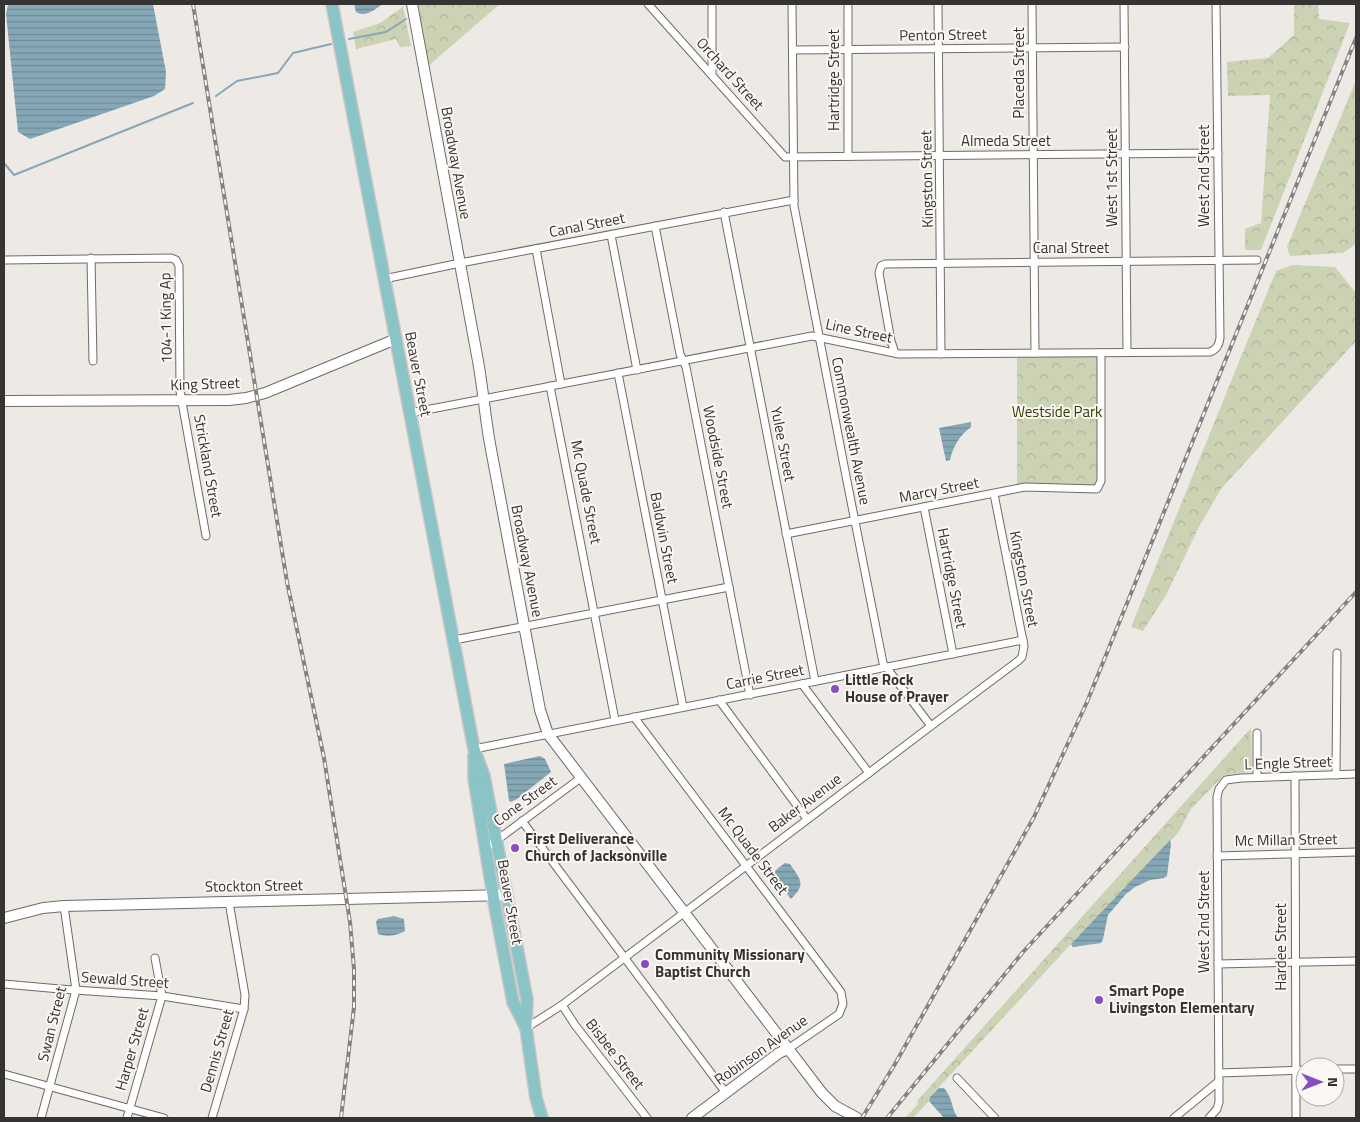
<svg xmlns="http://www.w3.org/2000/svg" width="1360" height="1122" font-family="'Titillium Web',sans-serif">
	<defs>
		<pattern id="forest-crowns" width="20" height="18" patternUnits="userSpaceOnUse" patternTransform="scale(1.25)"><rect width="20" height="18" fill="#ccd2b4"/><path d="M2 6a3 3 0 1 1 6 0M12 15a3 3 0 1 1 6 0" fill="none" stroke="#b0b59b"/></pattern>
		<pattern id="water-rules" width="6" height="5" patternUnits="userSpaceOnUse" patternTransform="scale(1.25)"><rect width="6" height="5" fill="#86a8b6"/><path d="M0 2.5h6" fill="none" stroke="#6e8a95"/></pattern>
	</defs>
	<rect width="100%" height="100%" fill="#edeae6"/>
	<!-- forest -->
	<g fill="url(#forest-crowns)">
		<path d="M 416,4 L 500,4 L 427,67 Z"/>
		<path d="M 1294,4 L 1318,4 L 1319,19 L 1350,23 L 1261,250 L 1245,250 L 1245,229 L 1261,223 L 1270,95 L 1228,96 L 1227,62 L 1268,58 L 1294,35 Z"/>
		<path d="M 403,7 L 411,46 L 400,47 L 396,39 L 356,49 L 353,32 L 380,23 Z"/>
		<path d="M 1356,80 L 1356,244 L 1343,253 L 1290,256 L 1287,247 Z"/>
		<path d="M 1293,265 L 1335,267 L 1356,293 L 1356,341 L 1221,489 L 1199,527 L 1166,595 L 1143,631 L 1131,627 L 1276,271 Z"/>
		<path d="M 1098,356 L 1098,492 L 1032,490 L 1031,484 L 1017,485 L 1017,357 Z"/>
		<path d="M 1251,728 L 1252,772 L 1224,775 L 1191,809 L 1178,833 L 1071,944 L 930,1097 L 929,1101 L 913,1118 L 905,1118 L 918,1104 L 917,1101 Z"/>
	</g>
	<!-- water -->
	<g fill="url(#water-rules)">
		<path d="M 8,4 L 153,4 L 166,72 L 165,89 L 154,96 L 30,139 L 18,132 L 6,14 Z"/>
		<path d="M 354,4 L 383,4 C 375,9 366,18 356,12 Z"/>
		<path d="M 971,422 L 971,427 C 960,435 953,446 950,460 L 946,461 L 939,428 Z"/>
		<path d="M 540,756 L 545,759 L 551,772 L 517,799 L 511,802 L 509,801 L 504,764 Z"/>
		<path d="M 1170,840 L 1171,844 L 1167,876 L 1164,878 L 1150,880 L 1135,887 L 1126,894 L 1108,915 L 1103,939 L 1101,943 L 1073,947 L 1071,944 Z"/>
		<path d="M 785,863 L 790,864 C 800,879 807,884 791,899 L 774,877 C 773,870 780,867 785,863 Z"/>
		<path d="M 394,916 L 404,919 L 405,931 C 397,936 386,937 378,934 L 376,922 L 378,919 Z"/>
		<path d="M 939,1088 L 944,1088 C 954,1100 951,1109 958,1118 L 944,1118 L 929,1101 L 930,1097 Z"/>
	</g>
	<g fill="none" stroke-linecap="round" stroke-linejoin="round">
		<!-- stream -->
		<g stroke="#86a8b6" stroke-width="2">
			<path d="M 420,4 L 421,4"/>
			<path d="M 349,39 L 386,32 L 406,19"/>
			<path d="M 216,96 L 237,81 L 278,73 L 293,53 L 331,44"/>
			<path d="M 4,163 L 14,175 L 193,103"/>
		</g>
		<defs>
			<g id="street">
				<path d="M 648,4 L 785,157 L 1218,153"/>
				<path d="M 712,4 L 712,75"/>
				<path d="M 792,4 L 794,206 L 845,471 L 883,663 L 931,726"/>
				<path d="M 848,4 L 848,156"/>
				<path d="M 938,4 L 941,354"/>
				<path d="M 1032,4 L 1035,353"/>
				<path d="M 1124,4 L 1127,352"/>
				<path d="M 793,50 L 1125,47"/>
				<path d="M 724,212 L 815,681"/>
				<path d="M 655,226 L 680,354 L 686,367 L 750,695"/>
				<path d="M 611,235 L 637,370"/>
				<path d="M 536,249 L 561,384"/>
				<path d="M 91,258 L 93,361"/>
				<path d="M 4,260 L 171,258 L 176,260 L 179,266 L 180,391 L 206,536"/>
				<path d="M 384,279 L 460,263 L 794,200"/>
				<path d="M 895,353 L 891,341 L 879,273 L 881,266 L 885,264 L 1257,260"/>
				<path d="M 618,373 L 683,707"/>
				<path d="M 550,386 L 615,720"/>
				<path d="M 410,413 L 812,336 L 899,354 L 1210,352 C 1217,349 1219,345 1220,338 L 1216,4"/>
				<path d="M 924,507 L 953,654"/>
				<path d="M 786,534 L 1025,487 L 1097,489 L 1101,481 L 1101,353"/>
				<path d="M 454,640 L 729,587"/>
				<path d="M 802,684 L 869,773"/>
				<path d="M 719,700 L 807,819"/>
				<path d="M 634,717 L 841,992 L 843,1004 L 839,1014 L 788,1049"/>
				<path d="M 1257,733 L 1257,777"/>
				<path d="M 474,749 L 1023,640"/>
				<path d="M 1336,775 L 1337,653"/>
				<path d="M 1295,776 L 1296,1118"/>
				<path d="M 522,821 L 726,1093"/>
				<path d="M 485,849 L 582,777"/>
				<path d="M 1217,856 L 1356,852"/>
				<path d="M 1218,964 L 1356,961"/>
				<path d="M 4,984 L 60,989 L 162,996 L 244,1009"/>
				<path d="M 562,1005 L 575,1025 L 647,1118"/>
				<path d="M 526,1028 L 562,1005 L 931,726 L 1018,661 L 1022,657 L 1024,646 L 994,494"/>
				<path d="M 1335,1069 L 1356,1069"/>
				<path d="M 1219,1073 L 1305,1070"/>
				<path d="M 4,1074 L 164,1118"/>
				<path d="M 957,1078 L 995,1118"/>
				<path d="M 41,1118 L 76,990 L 64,906"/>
				<path d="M 127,1118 L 162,996 L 155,958"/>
				<path d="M 212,1118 L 244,1009 L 245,995 L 229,902"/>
				<path d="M 1174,1118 L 1219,1081"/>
				<path d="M 1209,1118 L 1217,1109 L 1219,1102 L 1217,797 L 1219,789 L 1226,780 L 1241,778 L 1356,774"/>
			</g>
			<g id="secondary">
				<path d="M 412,4 L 478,361 C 483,389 485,416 490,444 L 540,710 L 548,734 L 822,1093 L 835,1106 L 857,1118"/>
				<path d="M 4,401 L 229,400 L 246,398 L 265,393 L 396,339"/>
				<path d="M 4,918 L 43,908 L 64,906 L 507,895"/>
				<path d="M 692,1118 L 779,1053 L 788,1049"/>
			</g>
			<g id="primary">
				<path d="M 332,4 L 474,749 L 484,776 L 527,1000 L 526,1028 L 536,1098 L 542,1118"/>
				<path d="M 474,756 L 474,778 L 495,907 L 513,1002 L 525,1026"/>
			</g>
		</defs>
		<!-- street casing -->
		<use href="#street" stroke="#6e6b68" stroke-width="9"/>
		<!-- secondary casing -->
		<use href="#secondary" stroke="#6e6b68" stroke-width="12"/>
		<!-- primary casing -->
		<use href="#primary" stroke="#c7c6c6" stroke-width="14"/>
		<!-- street -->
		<use href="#street" stroke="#fff" stroke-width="7"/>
		<!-- secondary -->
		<use href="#secondary" stroke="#fff" stroke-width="10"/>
		<!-- primary -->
		<use href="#primary" stroke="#8ac4c7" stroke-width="11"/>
		<defs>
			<g id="rail">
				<path d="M 193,4 L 287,582 L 324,758 L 350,922 L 354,969 L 354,1007 L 341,1118"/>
				<path d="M 862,1118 L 895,1064 L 1034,817 L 1087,702 L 1356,38"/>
				<path d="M 887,1118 L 1023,952 L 1356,592"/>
			</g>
		</defs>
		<!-- rail casing -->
		<use href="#rail" stroke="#858380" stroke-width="4"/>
		<!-- rail -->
		<use href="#rail" stroke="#fbf7f3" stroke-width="2" stroke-dasharray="5.5" stroke-linecap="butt"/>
	</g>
	<!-- markers -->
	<g fill="#884dc3" stroke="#fbf7f3" stroke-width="2">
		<circle cx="835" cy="689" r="5"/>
		<circle cx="515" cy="848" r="5"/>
		<circle cx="645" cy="964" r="5"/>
		<circle cx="1099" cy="1000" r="5"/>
	</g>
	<g text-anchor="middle" stroke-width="4" stroke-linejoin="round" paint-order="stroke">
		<!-- street labels -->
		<g font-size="15" fill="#363433" stroke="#fbf7f3">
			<text transform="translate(943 35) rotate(-1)" y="5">Penton Street</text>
			<text transform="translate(1019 73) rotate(-90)" y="5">Placeda Street</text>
			<text transform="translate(730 74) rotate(48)" y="5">Orchard Street</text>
			<text transform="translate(834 80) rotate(-90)" y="5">Hartridge Street</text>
			<text x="1006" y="146">Almeda Street</text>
			<text transform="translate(456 163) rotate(80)" y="5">Broadway Avenue</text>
			<text transform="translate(1204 176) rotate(-90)" y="5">West 2nd Street</text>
			<text transform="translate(1112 178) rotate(-90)" y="5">West 1st Street</text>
			<text transform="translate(927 179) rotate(-91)" y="5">Kingston Street</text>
			<text transform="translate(587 225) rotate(-11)" y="5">Canal Street</text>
			<text x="1071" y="253">Canal Street</text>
			<text transform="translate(166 318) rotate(-91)" y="5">104-1 King Ap</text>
			<text transform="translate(859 331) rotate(12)" y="5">Line Street</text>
			<text transform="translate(418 374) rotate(79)" y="5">Beaver Street</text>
			<text transform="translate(205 384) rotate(-2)" y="5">King Street</text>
			<text transform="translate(851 431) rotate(79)" y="5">Commonwealth Avenue</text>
			<text transform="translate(783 444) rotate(79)" y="5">Yulee Street</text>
			<text transform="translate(718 457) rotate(79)" y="5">Woodside Street</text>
			<text transform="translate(208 466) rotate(80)" y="5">Strickland Street</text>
			<text transform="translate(939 490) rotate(-11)" y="5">Marcy Street</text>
			<text transform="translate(586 492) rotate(79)" y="5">Mc Quade Street</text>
			<text transform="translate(664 538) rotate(79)" y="5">Baldwin Street</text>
			<text transform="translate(527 561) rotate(79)" y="5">Broadway Avenue</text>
			<text transform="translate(952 578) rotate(79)" y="5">Hartridge Street</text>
			<text transform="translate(1024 579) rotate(79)" y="5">Kingston Street</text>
			<text transform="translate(765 677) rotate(-11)" y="5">Carrie Street</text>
			<text transform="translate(1288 763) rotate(-2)" y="5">L Engle Street</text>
			<text transform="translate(525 801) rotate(-36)" y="5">Cone Street</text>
			<text transform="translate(805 803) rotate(-37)" y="5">Baker Avenue</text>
			<text transform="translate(1286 840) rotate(-1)" y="5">Mc Millan Street</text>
			<text transform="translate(753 851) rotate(53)" y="5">Mc Quade Street</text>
			<text transform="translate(254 886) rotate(-1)" y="5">Stockton Street</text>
			<text transform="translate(510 902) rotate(80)" y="5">Beaver Street</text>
			<text transform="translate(1204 922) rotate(-90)" y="5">West 2nd Street</text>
			<text transform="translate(1281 947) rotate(-90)" y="5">Hardee Street</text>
			<text transform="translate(125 980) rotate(4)" y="5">Sewald Street</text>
			<text transform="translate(52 1024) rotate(-76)" y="5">Swan Street</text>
			<text transform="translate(132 1049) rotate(-74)" y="5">Harper Street</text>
			<text transform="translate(761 1050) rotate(-35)" y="5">Robinson Avenue</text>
			<text transform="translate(217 1051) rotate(-74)" y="5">Dennis Street</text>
			<text transform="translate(615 1054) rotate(52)" y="5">Bisbee Street</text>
		</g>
		<!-- park labels -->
		<g font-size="15" fill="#353c06" stroke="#fbf7f3">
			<text x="1057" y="417">Westside Park</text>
		</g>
		<!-- poi labels -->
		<g font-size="15" font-weight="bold" fill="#363433" stroke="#fbf7f3" text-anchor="start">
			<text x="845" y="685">Little Rock<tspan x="845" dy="17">House of Prayer</tspan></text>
			<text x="525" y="844">First Deliverance<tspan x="525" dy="17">Church of Jacksonville</tspan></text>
			<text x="655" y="960">Community Missionary<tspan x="655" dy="17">Baptist Church</tspan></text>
			<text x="1109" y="996">Smart Pope<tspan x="1109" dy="17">Livingston Elementary</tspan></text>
		</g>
	</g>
	<!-- border -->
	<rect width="1360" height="1122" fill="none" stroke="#363433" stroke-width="10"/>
	<!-- north arrow -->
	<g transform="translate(1320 1082) rotate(90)"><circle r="24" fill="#fbf7f3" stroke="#aca9a6"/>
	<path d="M0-4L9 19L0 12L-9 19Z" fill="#884dc3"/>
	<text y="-8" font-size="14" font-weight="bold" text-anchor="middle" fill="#363433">N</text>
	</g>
</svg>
